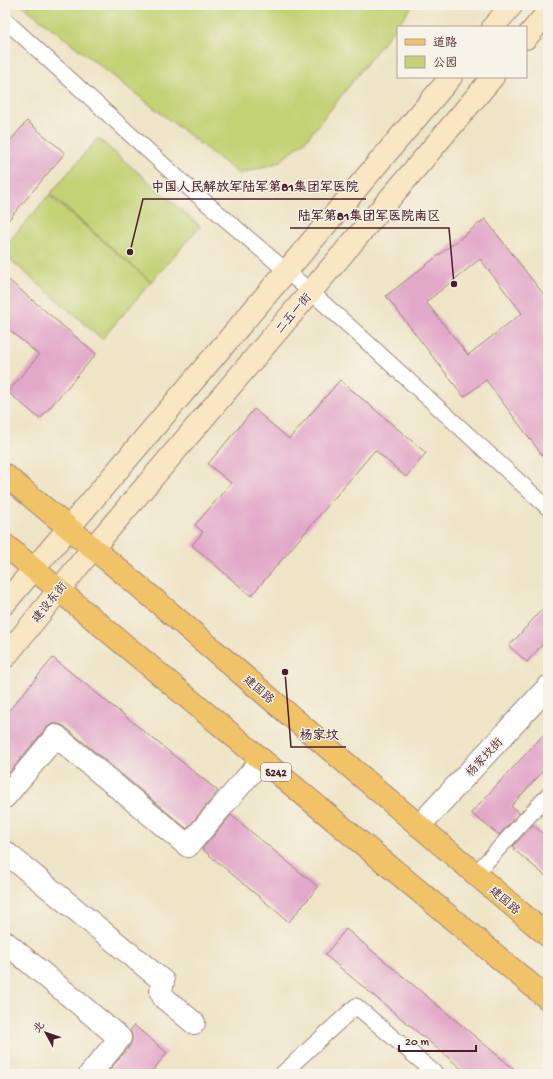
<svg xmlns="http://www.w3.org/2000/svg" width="553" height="1079" font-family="'Gochi Hand','LXGW WenKai TC',sans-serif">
	<rect width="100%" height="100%" fill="#f7f3e8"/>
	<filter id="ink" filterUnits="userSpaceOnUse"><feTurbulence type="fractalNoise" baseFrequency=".025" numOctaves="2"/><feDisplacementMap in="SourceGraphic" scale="8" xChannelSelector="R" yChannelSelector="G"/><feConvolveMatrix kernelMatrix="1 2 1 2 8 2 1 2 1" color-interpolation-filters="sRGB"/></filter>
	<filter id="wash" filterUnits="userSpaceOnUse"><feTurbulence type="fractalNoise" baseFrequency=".012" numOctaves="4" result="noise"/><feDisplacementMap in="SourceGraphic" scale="16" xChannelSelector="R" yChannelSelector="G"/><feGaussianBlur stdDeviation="0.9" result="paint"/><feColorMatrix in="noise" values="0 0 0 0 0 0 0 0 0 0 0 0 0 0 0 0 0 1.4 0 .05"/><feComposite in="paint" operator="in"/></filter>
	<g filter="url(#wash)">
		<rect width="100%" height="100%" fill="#eee4c6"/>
		<!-- green -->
		<g fill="#c3d274" stroke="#867850">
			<path d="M 22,5 L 413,5 L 307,139 L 279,162 L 239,174 Z"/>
			<path d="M 98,138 L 200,226 L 151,282 L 50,194 Z"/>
			<path d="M 49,195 L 151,282 L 102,339 L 5,255 L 5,246 Z"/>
		</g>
		<g id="blocks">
			<!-- building -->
			<g fill="#e2a8c9" fill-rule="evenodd">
				<path d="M 27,121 L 65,153 L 5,224 L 5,147 Z"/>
				<path d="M 485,219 L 548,300 L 548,463 L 486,380 L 464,397 L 386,296 ZM 480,259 L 522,313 L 468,355 L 426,302 Z"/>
				<path d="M 5,277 L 96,354 L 40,419 L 8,392 L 39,355 L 5,326 Z"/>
				<path d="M 340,380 L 426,453 L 406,477 L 375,450 L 251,596 L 192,545 L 203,532 L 195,525 L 231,483 L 208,464 L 254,409 L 289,439 Z"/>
				<path d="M 548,603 L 548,638 L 527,662 L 509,646 Z"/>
				<path d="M 53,658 L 218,791 L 187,829 L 64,726 L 59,724 L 52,724 L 46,728 L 5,778 L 5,715 Z"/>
				<path d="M 548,730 L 548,766 L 511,806 L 519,813 L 499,835 L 471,813 Z"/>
				<path d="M 231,815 L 318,887 L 289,922 L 202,849 Z"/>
				<path d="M 533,825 L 548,838 L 548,878 L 513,849 L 515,848 L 513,846 Z"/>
				<path d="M 346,929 L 520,1074 L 468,1074 L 325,955 Z"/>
				<path d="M 134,1025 L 167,1053 L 150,1074 L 106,1074 L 130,1046 L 132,1040 L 132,1034 L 130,1031 Z"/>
			</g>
		</g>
	</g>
	<g filter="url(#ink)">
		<use href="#blocks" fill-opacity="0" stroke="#9c8278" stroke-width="1"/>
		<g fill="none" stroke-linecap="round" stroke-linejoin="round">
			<defs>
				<g id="lane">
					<path d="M 5,20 L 189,188 L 311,292 L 358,334 L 548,508"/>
					<path d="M 475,874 L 548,795"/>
					<path d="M 282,1074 L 356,1006 L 436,1074"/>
				</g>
				<g id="street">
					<path d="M 5,797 L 56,736 L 188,846 L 262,760"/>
					<path d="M 419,826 L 548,687"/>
					<path d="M 5,852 L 163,981 L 161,992 L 164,998 L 194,1023"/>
					<path d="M 5,942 L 120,1038 L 90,1074"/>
				</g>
				<g id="secondary">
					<path d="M 493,27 L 512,5"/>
					<path d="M 526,38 L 548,12"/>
					<path d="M 5,603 L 451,77"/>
					<path d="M 5,657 L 93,548 L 493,77"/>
				</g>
				<g id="primary">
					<path d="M 5,475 L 141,588 L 548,936"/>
					<path d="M 5,545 L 548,999"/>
				</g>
			</defs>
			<!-- lane casing -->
			<use href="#lane" stroke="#9c8278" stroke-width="17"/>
			<!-- street casing -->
			<use href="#street" stroke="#9c8278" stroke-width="24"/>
			<!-- secondary casing -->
			<use href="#secondary" stroke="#9c8278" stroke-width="24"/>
			<!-- primary casing -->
			<use href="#primary" stroke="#9c8278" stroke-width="24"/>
			<!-- lane -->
			<use href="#lane" stroke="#fff" stroke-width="15"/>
			<!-- street -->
			<use href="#street" stroke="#fff" stroke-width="22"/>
			<!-- secondary -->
			<use href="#secondary" stroke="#f9e7c3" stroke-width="22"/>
			<!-- primary -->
			<use href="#primary" stroke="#f1c369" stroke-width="22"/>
		</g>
	</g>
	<g text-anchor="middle" stroke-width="3" stroke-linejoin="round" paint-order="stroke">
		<!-- shield labels -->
		<rect fill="#f7f3e8" stroke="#7e5f64" stroke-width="1" x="261" y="763" width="30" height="18" rx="3"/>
		<g font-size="11" font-weight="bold" fill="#4a1f2b">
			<text x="276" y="776">S242</text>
		</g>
		<!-- street labels -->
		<g font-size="12" fill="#4a1f2b" stroke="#f7f3e8">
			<text transform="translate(293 313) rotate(-50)" y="4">二五一街</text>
			<text transform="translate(49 602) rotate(-51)" y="4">建设东街</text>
			<text transform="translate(259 689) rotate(41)" y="4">建国路</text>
			<text transform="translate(484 757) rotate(-47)" y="4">杨家坟街</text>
			<text transform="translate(505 900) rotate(41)" y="4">建国路</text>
		</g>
	</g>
	<!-- callouts -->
	<path fill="none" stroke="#4a1f2b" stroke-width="1.5" d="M130 252L143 199H366M454 284L449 228H290M285 672L291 747H346"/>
	<g fill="#4a1f2b" stroke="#f7f3e8" stroke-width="1.5">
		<circle cx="130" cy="252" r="4"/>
		<circle cx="454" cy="284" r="4"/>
		<circle cx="285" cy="672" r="4"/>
	</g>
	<g font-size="13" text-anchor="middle" font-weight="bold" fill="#4a1f2b" stroke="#f7f3e8" stroke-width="3" stroke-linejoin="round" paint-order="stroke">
		<text x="255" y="191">中国人民解放军陆军第81集团军医院</text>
		<text x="369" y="220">陆军第81集团军医院南区</text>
		<text x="319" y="739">杨家坟</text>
	</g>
	<!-- margin -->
	<rect width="553" height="1079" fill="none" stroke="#f7f3e8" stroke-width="20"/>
	<!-- legend -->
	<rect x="397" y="26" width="130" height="52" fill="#f7f3e8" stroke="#b29e9c"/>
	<rect x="405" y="39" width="20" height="6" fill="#f1c369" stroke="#b29e9c"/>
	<text x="433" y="46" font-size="12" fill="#4a1f2b">道路</text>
	<rect x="405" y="56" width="20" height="12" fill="#c3d274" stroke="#b29e9c"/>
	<text x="433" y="66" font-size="12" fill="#4a1f2b">公园</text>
	<!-- north arrow -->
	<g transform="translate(46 1033) rotate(310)" stroke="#f7f3e8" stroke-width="3" paint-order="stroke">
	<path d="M0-3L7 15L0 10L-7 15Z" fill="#4a1f2b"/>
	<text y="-6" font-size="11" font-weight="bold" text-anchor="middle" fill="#4a1f2b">北</text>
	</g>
	<!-- scale -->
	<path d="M399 1045v6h77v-6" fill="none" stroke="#4a1f2b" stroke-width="2"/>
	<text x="405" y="1045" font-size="12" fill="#4a1f2b" stroke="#f7f3e8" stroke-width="3" paint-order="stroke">20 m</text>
</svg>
